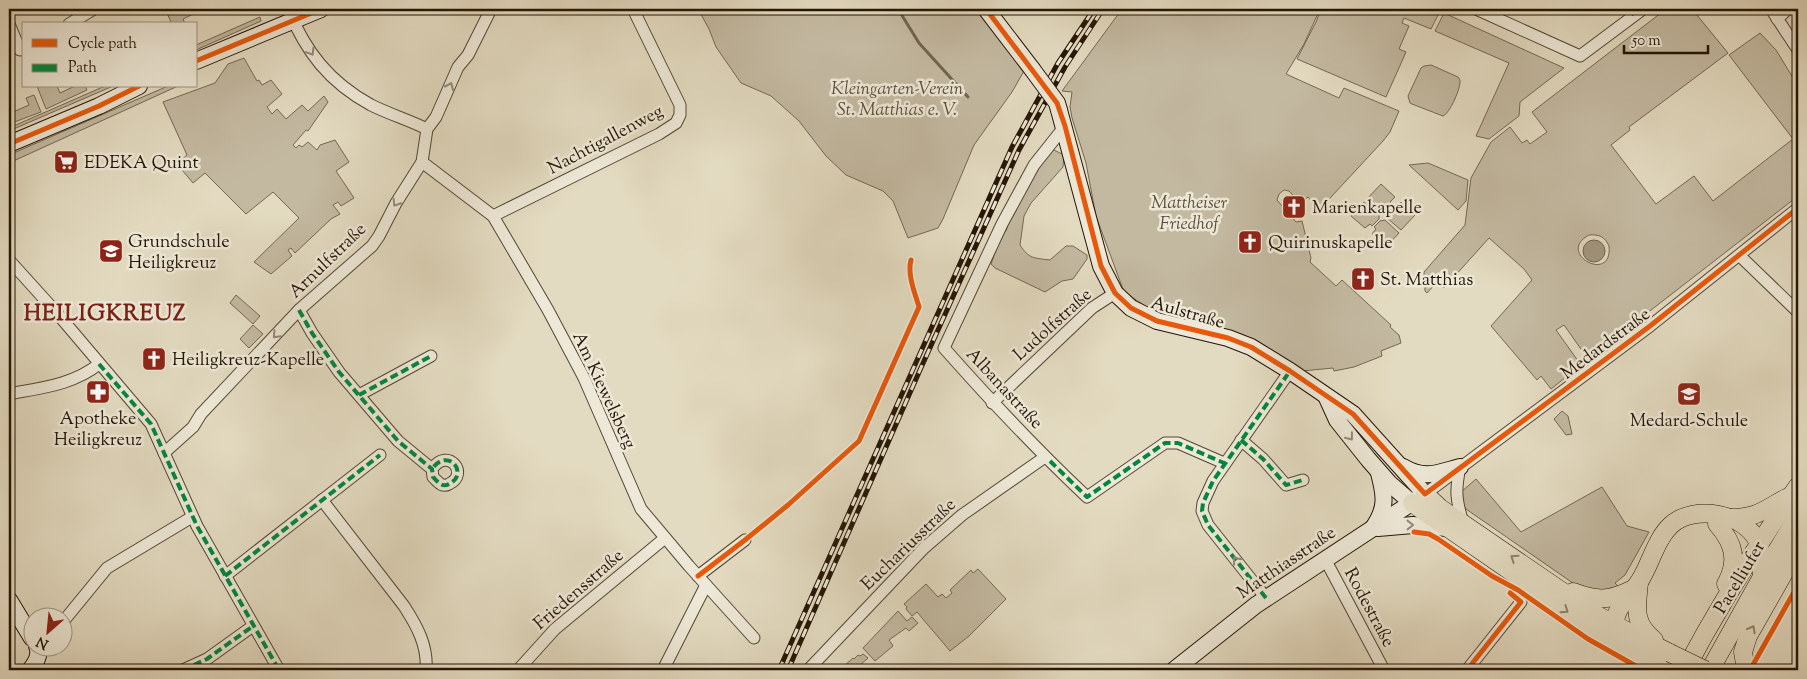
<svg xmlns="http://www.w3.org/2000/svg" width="1807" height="679" font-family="'Sorts Mill Goudy',serif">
	<rect width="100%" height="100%" fill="#e3dbc1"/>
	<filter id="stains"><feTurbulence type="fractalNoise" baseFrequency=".004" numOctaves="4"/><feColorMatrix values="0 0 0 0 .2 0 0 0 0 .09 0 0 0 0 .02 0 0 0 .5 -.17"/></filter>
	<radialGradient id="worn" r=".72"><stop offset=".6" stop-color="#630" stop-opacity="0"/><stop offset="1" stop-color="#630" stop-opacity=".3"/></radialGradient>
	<!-- green -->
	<g fill="#c3b9a1" stroke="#746753" fill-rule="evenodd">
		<path d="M 165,9 L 190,9 L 193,14 L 183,19 L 185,24 L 172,24 Z"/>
		<path d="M 698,9 L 980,9 L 1024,71 L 1012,92 L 974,145 L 943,219 L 938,228 L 908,238 L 893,201 L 883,191 L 846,175 L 826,156 L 799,121 L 771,96 L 741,83 L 716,47 L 709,29 Z"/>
		<path d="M 1122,9 L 1320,9 L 1304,44 L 1286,74 L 1339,98 L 1344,88 L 1399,111 L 1390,132 L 1383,141 L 1319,210 L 1308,197 L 1300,203 L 1289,191 L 1284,190 L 1279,194 L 1277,200 L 1296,222 L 1302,221 L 1311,258 L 1310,262 L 1336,286 L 1342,280 L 1391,325 L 1390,327 L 1399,335 L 1401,343 L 1381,351 L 1382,356 L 1354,367 L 1334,371 L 1333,368 L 1302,371 L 1241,334 L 1185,322 L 1150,309 L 1124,292 L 1096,216 L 1086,163 L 1072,118 L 1070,107 L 1072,92 L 1062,91 Z"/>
		<path d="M 1321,9 L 1435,9 L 1440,11 L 1431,29 L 1404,18 L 1402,23 L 1409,26 L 1399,49 L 1406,52 L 1386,97 L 1297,59 L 1316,22 Z"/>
		<path d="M 1666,9 L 1692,9 L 1728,53 L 1629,127 L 1630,130 L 1611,145 L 1656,204 L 1694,176 L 1713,201 L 1793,139 L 1729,55 L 1760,33 L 1776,50 L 1798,86 L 1798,196 L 1588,359 L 1564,325 L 1556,330 L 1581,365 L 1551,389 L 1541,376 L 1537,380 L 1491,326 L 1532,280 L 1524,269 L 1489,238 L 1444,288 L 1437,282 L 1427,293 L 1425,291 L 1424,272 L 1465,225 L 1471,178 L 1491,142 L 1510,127 L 1522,143 L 1527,140 L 1530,144 L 1547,132 L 1532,112 ZM 1589,235 C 1599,234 1605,237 1609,246 C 1613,285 1555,253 1589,235 Z"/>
		<path d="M 1444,13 L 1564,68 L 1520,102 L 1519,116 L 1489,139 L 1476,136 L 1509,63 L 1435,31 Z"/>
		<path d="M 260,17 L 261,21 L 196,50 L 196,45 Z"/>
		<path d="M 244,58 L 257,81 L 259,80 L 262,85 L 271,80 L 282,94 L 267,107 L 272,114 L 277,109 L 286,119 L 302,105 L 308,111 L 324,96 L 328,102 L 308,131 L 306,130 L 293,145 L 296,148 L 299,145 L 302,147 L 308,142 L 317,150 L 320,145 L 335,140 L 349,162 L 336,171 L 354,198 L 341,206 L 338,202 L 333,205 L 340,214 L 331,219 L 295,253 L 291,248 L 288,250 L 292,256 L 271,274 L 254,262 L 299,218 L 273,192 L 246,214 L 205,173 L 193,183 L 177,164 L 187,155 L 163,102 L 215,83 L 228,64 Z"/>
		<path d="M 1431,65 L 1458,77 L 1460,80 C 1461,88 1450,113 1443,116 L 1412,104 L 1410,103 L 1408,96 L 1421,68 L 1424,66 Z"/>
		<path d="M 37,86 L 57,86 L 60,93 L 75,86 L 85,86 L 87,90 L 46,109 Z"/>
		<path d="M 105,86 L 113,86 L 9,131 L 9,128 Z"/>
		<path d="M 168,86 L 178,86 L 9,163 L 9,155 Z"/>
		<path d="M 34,95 L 41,112 L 9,124 L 9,103 L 13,112 L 29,105 L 26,98 Z"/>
		<path d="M 1054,150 L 1064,155 L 1063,167 L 1031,203 L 1024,216 L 1020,245 C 1029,259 1034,258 1050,260 L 1066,246 L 1073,246 L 1087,255 L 1087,259 L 1073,279 L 1062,281 L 1045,292 L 995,268 L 991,264 L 1000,239 L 1007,229 L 1007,220 L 1047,153 Z"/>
		<path d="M 1428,163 L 1468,180 L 1466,201 L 1458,210 L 1409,165 Z"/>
		<path d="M 1381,184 L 1395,197 L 1390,202 L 1392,204 L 1384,213 L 1381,213 L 1366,200 Z"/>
		<path d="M 1364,202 L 1379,215 L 1379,219 L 1372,226 L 1370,224 L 1365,228 L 1351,216 Z"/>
		<path d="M 1401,202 L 1415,215 L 1401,230 L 1387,218 L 1386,214 L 1394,206 L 1396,207 Z"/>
		<path d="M 1385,220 L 1399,233 L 1386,247 L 1372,234 L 1376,229 L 1374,227 L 1380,221 Z"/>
		<path d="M 236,295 L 260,316 L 253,324 L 230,303 Z"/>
		<path d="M 253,325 L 263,334 L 249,348 L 240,339 Z"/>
		<path d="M 1562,411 L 1568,416 L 1572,434 L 1566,435 L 1554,419 Z"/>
		<path d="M 1476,479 L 1521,532 L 1602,487 L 1627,526 L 1649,532 L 1625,575 L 1615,583 L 1619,587 L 1609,592 L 1580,588 L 1466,509 L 1460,500 L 1461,492 Z"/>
		<path d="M 978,569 L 1006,599 L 969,636 L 950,651 L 917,612 L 912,616 L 906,609 L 907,607 L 904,604 L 926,584 L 938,597 L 942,594 L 946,598 L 952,593 L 950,590 L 971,570 L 973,573 Z"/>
		<path d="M 898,611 L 907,621 L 912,617 L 918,623 L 909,631 L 906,628 L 889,640 L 893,646 L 875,661 L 863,648 Z"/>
		<path d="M 863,654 L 868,658 L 859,666 L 862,670 L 844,670 L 846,669 L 844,666 L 853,658 L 854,659 L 858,655 L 860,656 Z"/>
	</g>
	<!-- water -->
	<circle fill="#a29881" stroke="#70644f" cx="1594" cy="251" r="11"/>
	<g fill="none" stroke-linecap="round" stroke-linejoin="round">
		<!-- stream -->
		<path stroke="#70644f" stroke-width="3" d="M 898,9 L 919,43 L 968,97"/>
		<defs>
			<g id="street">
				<path d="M 288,9 C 306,52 329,82 371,105 C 389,114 409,120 427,129"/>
				<path d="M 1476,9 L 1580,56 L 1643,9"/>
				<path d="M 1771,9 L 1798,50"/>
				<path d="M 1777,19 L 1788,9"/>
				<path d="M 9,24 L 20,50 L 24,48"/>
				<path d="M 69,24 L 94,9"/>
				<path d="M 1065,126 L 1034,165 L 1002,224 L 944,348 C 990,400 1037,450 1087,497 L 1165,443 L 1178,443 L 1224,463"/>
				<path d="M 422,162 L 493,216 L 548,310 L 584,378 L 641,509 L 689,566 L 754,638"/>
				<path d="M 493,216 L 659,134 L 676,123 L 680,115 L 680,105 L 633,9"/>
				<path d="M 1740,256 L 1798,312"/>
				<path d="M 9,260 L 56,312 L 151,424 L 197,526 L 279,670"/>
				<path d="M 299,310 L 312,333 L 339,372 L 398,441 L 432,469 L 433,477 C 438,482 442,488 449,484 C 470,474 448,446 432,469"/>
				<path d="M 9,394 C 40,388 73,385 99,364"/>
				<path d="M 359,395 L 431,356"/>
				<path d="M 992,403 L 1092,308 L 1115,293"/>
				<path d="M 1241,440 L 1263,459 L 1286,485 L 1303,480"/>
				<path d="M 164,453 L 193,427 L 201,414 L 299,310 L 372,246 L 379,236 L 396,203 L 422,162 L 427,129 L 436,117 L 458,67 L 468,55 L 491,9"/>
				<path d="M 1460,467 C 1455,491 1456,500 1463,523"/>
				<path d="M 1425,494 L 1650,326 L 1798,208"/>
				<path d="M 322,500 L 404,606 C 417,626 428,646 426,670"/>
				<path d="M 1325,559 L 1384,670"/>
				<path d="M 225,576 L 380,455"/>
				<path d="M 698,576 L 745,540"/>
				<path d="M 1266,598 L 1208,525 L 1202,511 L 1203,503 L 1213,481 L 1290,371"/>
				<path d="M 62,623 L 107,568 L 192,517"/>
				<path d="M 183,670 L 207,659 L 253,626"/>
				<path d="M 518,670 L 555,629 L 665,538"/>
				<path d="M 663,670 L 706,585"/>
				<path d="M 808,670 L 924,548 L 962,515 L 1045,457"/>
				<path d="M 1467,670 L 1521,602"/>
			</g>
			<g id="secondary">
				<path d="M 986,9 L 1032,69"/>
				<path d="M 196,61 L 321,9"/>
				<path d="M 1059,110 L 1101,266 L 1115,293 L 1131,308 L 1157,321 L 1228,338 L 1251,347 L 1290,371 L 1353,414 L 1425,494 L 1256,605 L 1174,670"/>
				<path d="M 9,144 L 99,106 L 139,86"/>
				<path d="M 1327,398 L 1337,420 L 1368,459 L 1389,483 L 1412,503"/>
				<path d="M 1403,467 C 1425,480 1437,473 1460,467"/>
				<path d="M 1373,528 C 1387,508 1385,496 1379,473"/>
				<path d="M 1378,528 L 1413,525 L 1447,528"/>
				<path d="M 9,600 L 32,638"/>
				<path d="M 30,670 C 36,663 41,655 37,646"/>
			</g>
			<g id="primary">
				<path d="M 1425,494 L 1440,508 L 1595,614 L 1634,635 L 1670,653"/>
				<path d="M 1412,503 L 1594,629 L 1666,670"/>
				<path d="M 1730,518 C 1757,518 1764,510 1786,498"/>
				<path d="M 1717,524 C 1734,543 1739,561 1726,584"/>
				<path d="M 1639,582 C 1637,607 1632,622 1654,640"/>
				<path d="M 1573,592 C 1597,601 1608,601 1631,590"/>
				<path d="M 1615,635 C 1610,612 1627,599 1639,582 C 1651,564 1655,540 1671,525 C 1694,504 1745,513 1758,542 C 1762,552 1761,566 1762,577"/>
				<path d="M 1685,670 C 1719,606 1757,545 1798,486"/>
				<path d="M 1710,670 L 1772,559 L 1798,516"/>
				<path d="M 1746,670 L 1743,652 L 1748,636 L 1798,548"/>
			</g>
		</defs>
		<!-- street casing -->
		<use href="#street" stroke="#544634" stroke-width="13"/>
		<!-- secondary casing -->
		<use href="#secondary" stroke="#251505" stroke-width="18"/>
		<!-- primary casing -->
		<use href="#primary" stroke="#251505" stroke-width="19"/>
		<!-- street -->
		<use href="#street" stroke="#ede8d7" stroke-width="11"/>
		<!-- secondary -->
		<use href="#secondary" stroke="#ede8d7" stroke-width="16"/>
		<!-- primary -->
		<use href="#primary" stroke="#e3dbc1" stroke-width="18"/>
		<defs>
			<g id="rail">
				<path d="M 779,670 L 1012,147 L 1058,63 L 1094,9"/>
				<path d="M 788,670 L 920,370 L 1019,150 L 1065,67 L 1103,9"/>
			</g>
		</defs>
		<!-- rail casing -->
		<use href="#rail" stroke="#251505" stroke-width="5"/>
		<!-- rail -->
		<use href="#rail" stroke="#ede8d7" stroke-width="3" stroke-dasharray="9" stroke-linecap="butt"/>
		<defs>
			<path id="secondary-bridge" d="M 1032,69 L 1057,103 L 1059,110"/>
			<path id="primary-bridge" d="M 1670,653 L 1705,670"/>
		</defs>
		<!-- secondary-bridge casing -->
		<use href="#secondary-bridge" stroke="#251505" stroke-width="18" stroke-linecap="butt"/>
		<!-- primary-bridge casing -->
		<use href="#primary-bridge" stroke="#251505" stroke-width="19" stroke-linecap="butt"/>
		<!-- secondary-bridge -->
		<use href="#secondary-bridge" stroke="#ede8d7" stroke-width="16"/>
		<!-- primary-bridge -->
		<use href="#primary-bridge" stroke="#e3dbc1" stroke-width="18"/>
		<!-- quiet -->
		<g stroke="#00873e" stroke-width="4" stroke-dasharray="8 4" stroke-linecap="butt">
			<path d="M 1629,9 L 1634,15"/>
			<path d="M 299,310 L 312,333 L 339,372 L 398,441 L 432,469 L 433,477 C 438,482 442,488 449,484 C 470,474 448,446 432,469"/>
			<path d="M 99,364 L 151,424 L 197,526 L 279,670"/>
			<path d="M 359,395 L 431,356"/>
			<path d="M 1241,440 L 1263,459 L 1286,485 L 1303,480"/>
			<path d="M 1050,461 L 1087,497 L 1165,443 L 1178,443 L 1224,463"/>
			<path d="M 225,576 L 380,455"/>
			<path d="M 1266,598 L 1208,525 L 1202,511 L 1203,503 L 1213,481 L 1290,371"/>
			<path d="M 183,670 L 207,659 L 253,626"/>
		</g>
		<defs>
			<g id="cycleway">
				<path d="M 986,9 L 1057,103 L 1065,126 L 1101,266 L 1115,293 L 1131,308 L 1157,321 L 1228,338 L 1251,347 L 1290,371 L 1353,414 L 1425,494 L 1650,326 L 1798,208"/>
				<path d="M 196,61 L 321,9"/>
				<path d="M 9,144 L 99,106 L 139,86"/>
				<path d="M 1414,532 L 1429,534 L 1438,539 L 1492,576 L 1518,590 L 1588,639 L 1643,670"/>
				<path d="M 698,576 L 745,540 L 788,505 L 859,441 L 919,307 C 915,293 907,275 911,260"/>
				<path d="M 1467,670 L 1521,602 L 1510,593"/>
				<path d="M 1750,670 L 1798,585"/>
			</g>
		</defs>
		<!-- cycleway casing -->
		<use href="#cycleway" stroke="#ede8d7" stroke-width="8"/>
		<!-- cycleway -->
		<use href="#cycleway" stroke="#e8590c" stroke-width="5"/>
	</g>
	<!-- one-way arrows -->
	<defs><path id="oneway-chevron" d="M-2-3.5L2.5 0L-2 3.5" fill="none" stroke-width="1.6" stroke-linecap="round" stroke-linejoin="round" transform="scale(1.25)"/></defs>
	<g stroke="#938978">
		<use href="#oneway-chevron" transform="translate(311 52) rotate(59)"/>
		<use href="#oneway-chevron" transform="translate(450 86) rotate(-66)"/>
		<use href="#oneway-chevron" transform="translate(396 203) rotate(122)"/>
		<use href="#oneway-chevron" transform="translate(276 335) rotate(133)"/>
		<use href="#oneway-chevron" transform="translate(1350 437) rotate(52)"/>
		<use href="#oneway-chevron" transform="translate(1410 525)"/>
		<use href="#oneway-chevron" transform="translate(1236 560) rotate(-128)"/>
	</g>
	<g stroke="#8e826c">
		<use href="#oneway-chevron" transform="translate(1514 558) rotate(-146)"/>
		<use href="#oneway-chevron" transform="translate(1565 610) rotate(34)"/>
		<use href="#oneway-chevron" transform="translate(1752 629) rotate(-61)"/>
	</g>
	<!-- icons -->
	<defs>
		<symbol id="supermarket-square" viewBox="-11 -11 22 22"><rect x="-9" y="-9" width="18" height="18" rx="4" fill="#8f2418" stroke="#ede8d7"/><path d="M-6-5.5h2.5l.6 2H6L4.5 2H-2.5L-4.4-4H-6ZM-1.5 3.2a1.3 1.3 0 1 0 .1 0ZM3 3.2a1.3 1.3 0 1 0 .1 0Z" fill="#fff"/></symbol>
		<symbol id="church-square" viewBox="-11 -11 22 22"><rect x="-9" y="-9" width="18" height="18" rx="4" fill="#8f2418" stroke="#ede8d7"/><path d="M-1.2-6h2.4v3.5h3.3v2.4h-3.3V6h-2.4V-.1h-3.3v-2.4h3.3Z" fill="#fff"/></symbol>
		<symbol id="school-square" viewBox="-11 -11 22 22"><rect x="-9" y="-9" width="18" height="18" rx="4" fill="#8f2418" stroke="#ede8d7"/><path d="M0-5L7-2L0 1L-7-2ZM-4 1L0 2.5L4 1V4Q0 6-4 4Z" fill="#fff"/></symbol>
		<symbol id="pharmacy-square" viewBox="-11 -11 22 22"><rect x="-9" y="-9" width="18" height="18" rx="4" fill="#8f2418" stroke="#ede8d7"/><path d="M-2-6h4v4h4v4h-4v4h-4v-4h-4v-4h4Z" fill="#fff"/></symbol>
	</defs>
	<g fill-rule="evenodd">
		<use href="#supermarket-square" x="52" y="148" width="28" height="28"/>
		<use href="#church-square" x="1280" y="193" width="28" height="28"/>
		<use href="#church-square" x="1236" y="228" width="28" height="28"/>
		<use href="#school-square" x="97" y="237" width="28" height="28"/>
		<use href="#church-square" x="1349" y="265" width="28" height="28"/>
		<use href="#church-square" x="140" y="345" width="28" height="28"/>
		<use href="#pharmacy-square" x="84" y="378" width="28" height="28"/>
		<use href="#school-square" x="1675" y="380" width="28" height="28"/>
	</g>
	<g text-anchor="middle" stroke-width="5" stroke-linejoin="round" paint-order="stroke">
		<!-- park labels -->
		<g font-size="18" font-style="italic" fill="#5c4e3c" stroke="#ede8d7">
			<text x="897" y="94">Kleingarten-Verein<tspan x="897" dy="21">St. Matthias e. V.</tspan></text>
			<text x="1189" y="208">Mattheiser<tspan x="1189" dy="21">Friedhof</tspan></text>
		</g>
		<!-- street labels -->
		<g font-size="18" fill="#251505" stroke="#ede8d7">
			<text transform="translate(605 139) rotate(-28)" y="6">Nachtigallenweg</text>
			<text transform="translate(327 260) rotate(-44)" y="6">Arnulfstraße</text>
			<text transform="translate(1188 312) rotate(16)" y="6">Aulstraße</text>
			<text transform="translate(1052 324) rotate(-42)" y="6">Ludolfstraße</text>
			<text transform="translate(1605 343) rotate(-37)" y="6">Medardstraße</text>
			<text transform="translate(1005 388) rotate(47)" y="6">Albanastraße</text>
			<text transform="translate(605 390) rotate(65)" y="6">Am Kiewelsberg</text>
			<text transform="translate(908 544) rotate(-44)" y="6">Euchariusstraße</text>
			<text transform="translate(1286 562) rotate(-34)" y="6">Matthiasstraße</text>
			<text transform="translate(1739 577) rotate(-59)" y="6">Pacelliufer</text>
			<text transform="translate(578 589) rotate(-41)" y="6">Friedensstraße</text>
			<text transform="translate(1370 607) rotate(62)" y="6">Rodestraße</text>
		</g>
		<!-- poi labels -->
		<g font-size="18" fill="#251505" stroke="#ede8d7" text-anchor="start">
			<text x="84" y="168">EDEKA Quint</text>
			<text x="1312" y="213">Marienkapelle</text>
			<text x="128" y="247">Grundschule<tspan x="128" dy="21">Heiligkreuz</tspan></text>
			<text x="1268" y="248">Quirinuskapelle</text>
			<text x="1380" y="285">St. Matthias</text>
			<text x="172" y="365">Heiligkreuz-Kapelle</text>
			<text x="98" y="424" text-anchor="middle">Apotheke<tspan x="98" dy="21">Heiligkreuz</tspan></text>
			<text x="1689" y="426" text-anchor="middle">Medard-Schule</text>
		</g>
		<!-- district labels -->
		<g font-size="22" font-weight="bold" letter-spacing="1" fill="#7a1f14" stroke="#ede8d7">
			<text x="105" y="320">HEILIGKREUZ</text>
		</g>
	</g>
	<!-- margin -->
	<rect width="1807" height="679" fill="none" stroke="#e3dbc1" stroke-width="30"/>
	<rect x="10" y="10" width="1787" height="659" fill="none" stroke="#251505" stroke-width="2.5"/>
	<rect x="15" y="15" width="1777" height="649" fill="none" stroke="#251505"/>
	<!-- legend -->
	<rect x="22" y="22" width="175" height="65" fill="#ede8d7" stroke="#9d9483"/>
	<rect x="32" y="39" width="25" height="8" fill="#e8590c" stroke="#9d9483"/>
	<text x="68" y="48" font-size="15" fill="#251505">Cycle path</text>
	<rect x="32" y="64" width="25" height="8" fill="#00873e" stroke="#9d9483"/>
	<text x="68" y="72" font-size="15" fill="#251505">Path</text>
	<!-- north arrow -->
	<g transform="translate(48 632) rotate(207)"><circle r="24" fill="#ede8d7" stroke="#9d9483"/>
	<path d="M0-4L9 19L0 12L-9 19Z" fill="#8f2418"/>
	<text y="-8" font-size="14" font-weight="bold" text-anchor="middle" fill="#251505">N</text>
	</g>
	<!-- scale -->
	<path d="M1624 45v8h84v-8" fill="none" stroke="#251505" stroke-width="2.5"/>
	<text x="1632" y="45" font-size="15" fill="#251505" stroke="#ede8d7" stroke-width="4" paint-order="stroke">50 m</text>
	<rect width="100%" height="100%" filter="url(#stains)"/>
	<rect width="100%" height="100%" fill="url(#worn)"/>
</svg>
